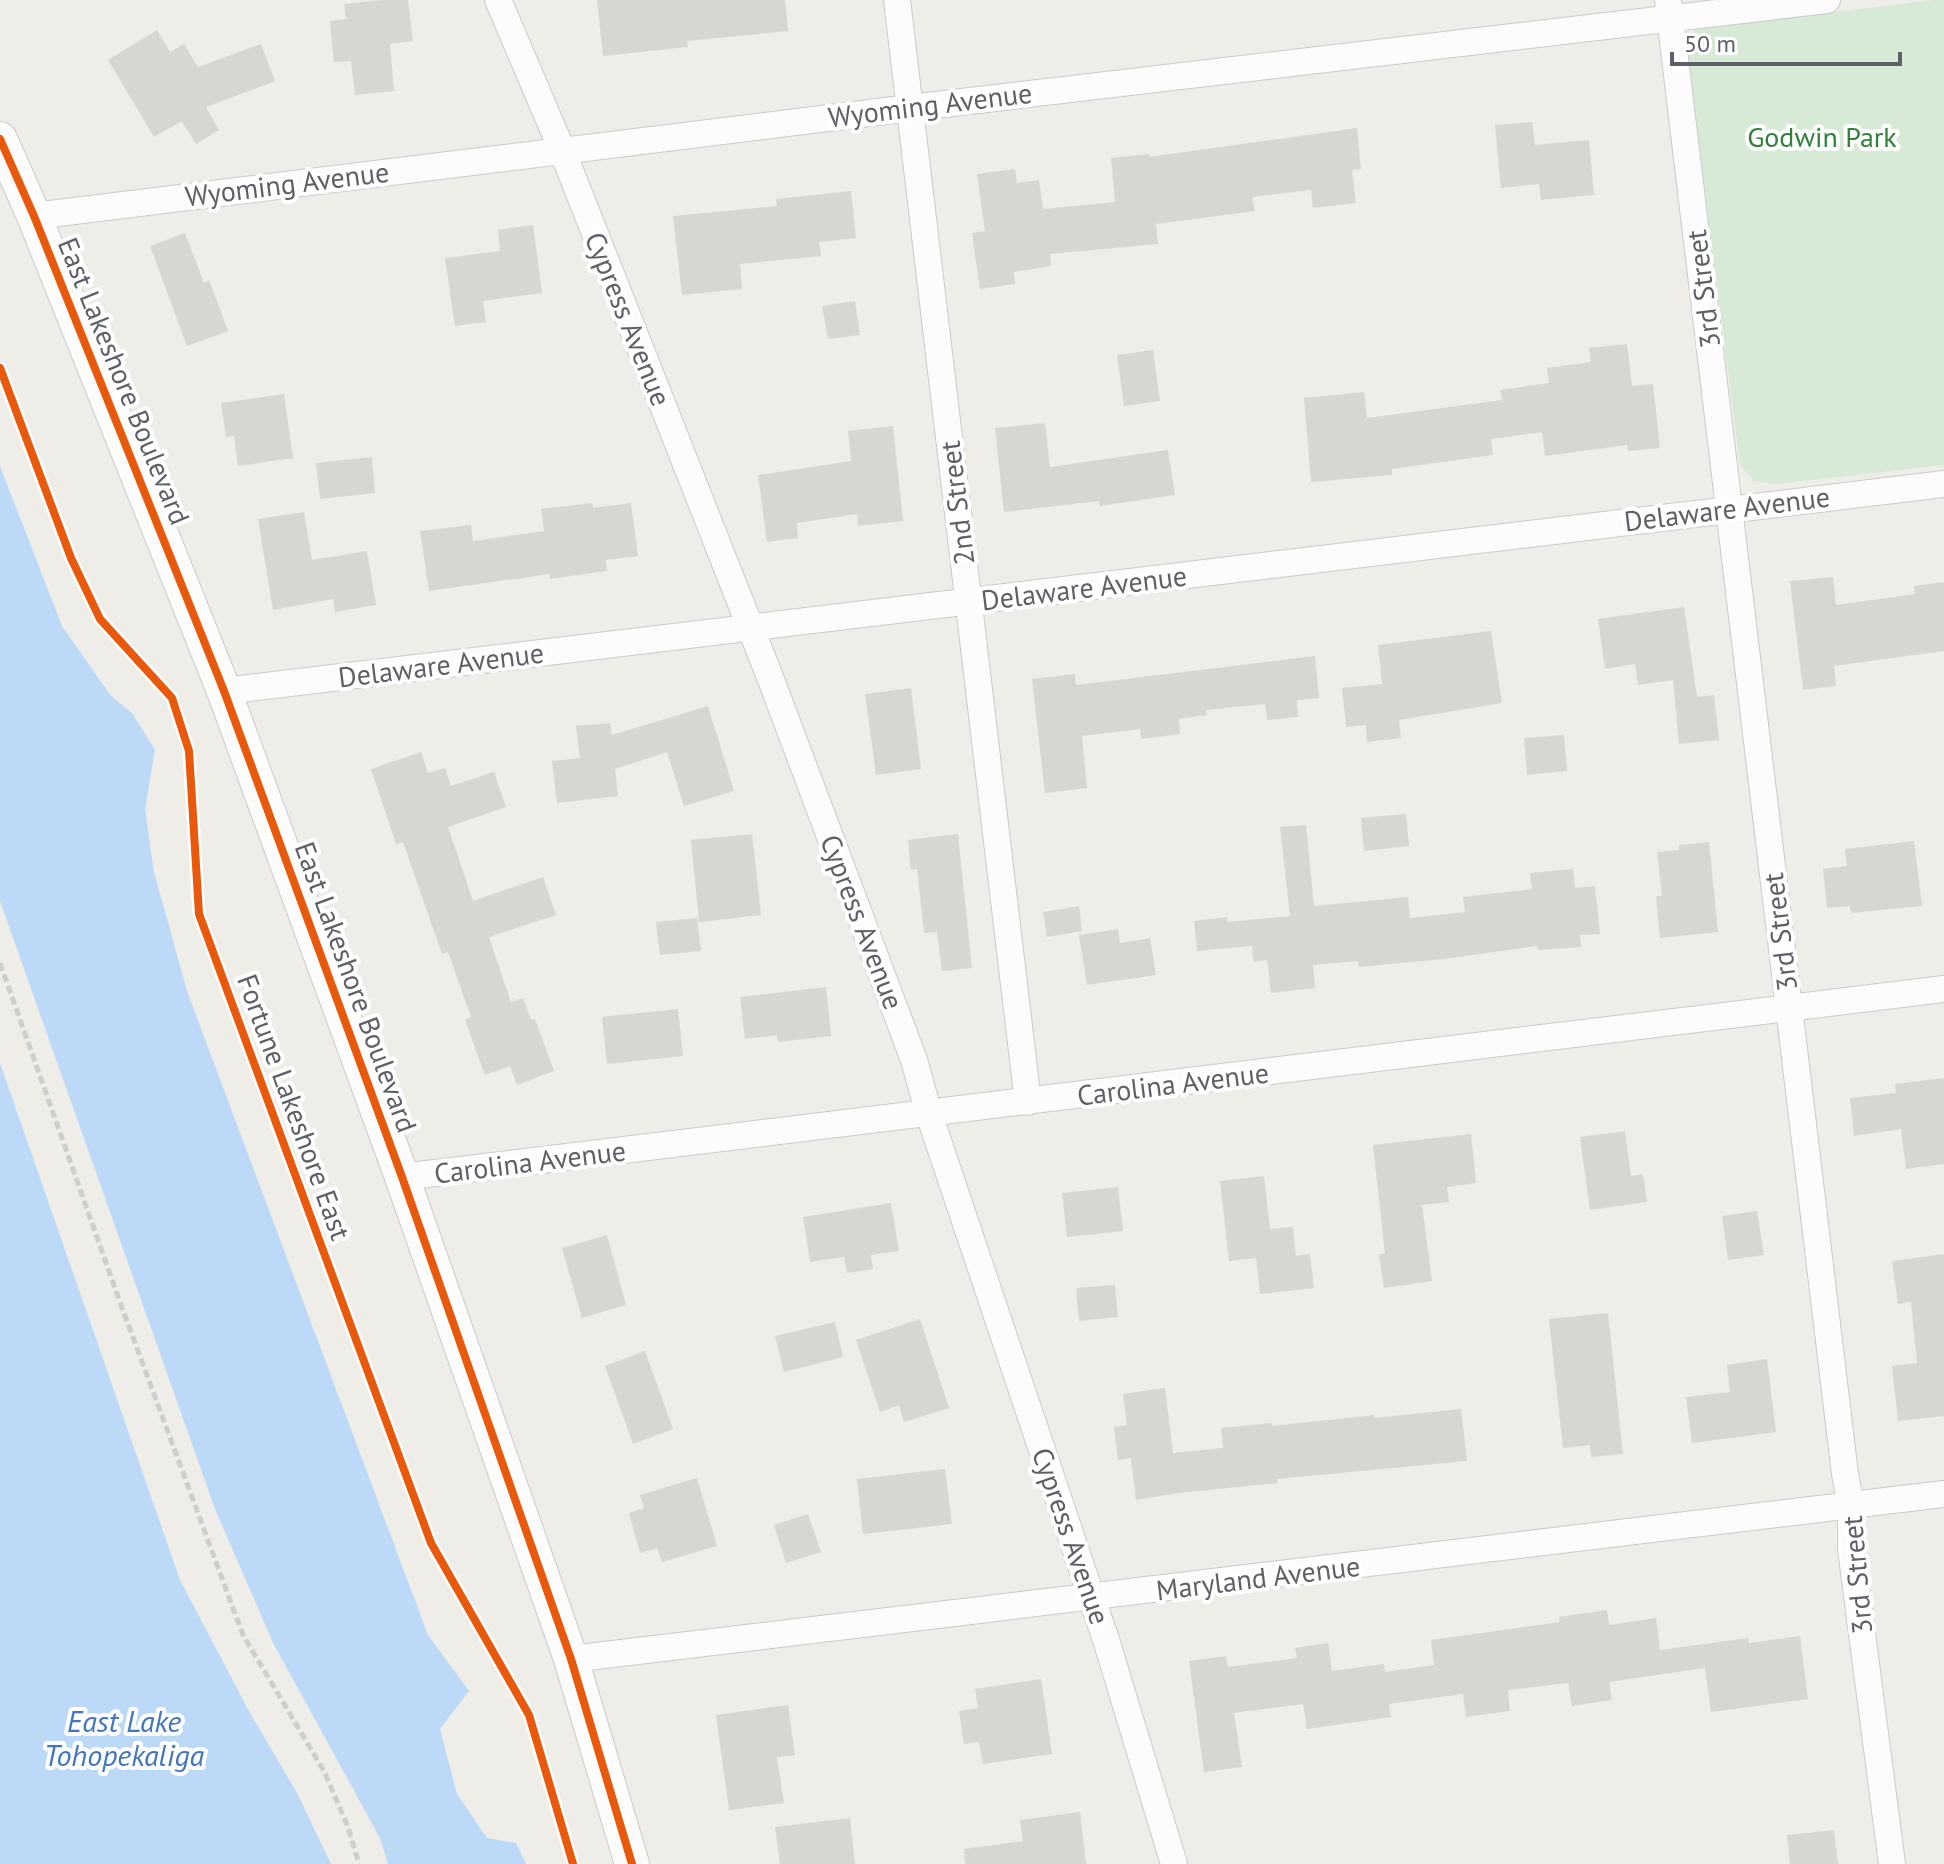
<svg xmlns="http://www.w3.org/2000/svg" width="1944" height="1864" font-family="'PT Sans',sans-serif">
	<rect width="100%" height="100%" fill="#eeede8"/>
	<!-- green -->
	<path fill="#d6ead5" d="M 1934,0 L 1944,0 L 1944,465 L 1776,484 L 1754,481 L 1740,465 L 1686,41 L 1691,34 L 1697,29 Z"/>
	<!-- water -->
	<g fill="#bcdaf8">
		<path d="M 0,466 L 62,626 L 111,696 L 132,713 L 155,750 L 145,809 L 154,872 L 187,991 L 428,1635 L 469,1691 L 440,1729 L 457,1794 L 487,1838 L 516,1843 L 526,1864 L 388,1864 L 380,1838 L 273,1643 L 215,1509 L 0,901 Z"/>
		<path d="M 0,1063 L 180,1580 L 250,1713 L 297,1793 L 331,1864 L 0,1864 Z"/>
	</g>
	<!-- building -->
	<g fill="#d7d6d3">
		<path d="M 382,0 L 408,0 L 413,41 L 390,44 L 394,91 L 355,95 L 351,61 L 334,62 L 330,21 L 346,19 L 344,4 Z"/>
		<path d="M 597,0 L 785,0 L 788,31 L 687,41 L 688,47 L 603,56 Z"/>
		<path d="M 157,30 L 170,52 L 184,44 L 198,67 L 261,44 L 275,81 L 206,107 L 219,130 L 196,144 L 182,121 L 154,137 L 108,60 Z"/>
		<path d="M 1532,122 L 1535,145 L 1589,140 L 1594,195 L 1541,200 L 1539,184 L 1501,188 L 1495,125 Z"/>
		<path d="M 1357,128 L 1361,169 L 1352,170 L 1356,203 L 1313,208 L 1311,190 L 1252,197 L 1255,211 L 1156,224 L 1158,244 L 1050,254 L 1051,266 L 1014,272 L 1015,284 L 980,289 L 972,233 L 985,231 L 977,174 L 1015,169 L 1017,183 L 1039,180 L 1043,209 L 1115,202 L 1111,158 L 1149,154 L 1149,157 Z"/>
		<path d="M 851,191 L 856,238 L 819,242 L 821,256 L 740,264 L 742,289 L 682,295 L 673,216 L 777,206 L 776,199 Z"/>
		<path d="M 533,225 L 542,293 L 483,301 L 486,322 L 455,326 L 445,258 L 500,251 L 498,230 Z"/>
		<path d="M 185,233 L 204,283 L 209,280 L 228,331 L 187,346 L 150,246 Z"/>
		<path d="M 855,301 L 860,335 L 828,339 L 822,306 Z"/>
		<path d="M 1627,344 L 1632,386 L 1653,384 L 1660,448 L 1628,451 L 1627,445 L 1545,456 L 1542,432 L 1491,439 L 1493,455 L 1392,469 L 1392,475 L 1311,482 L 1304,398 L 1364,392 L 1367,418 L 1502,400 L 1500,390 L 1549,383 L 1547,368 L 1591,362 L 1589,348 Z"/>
		<path d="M 1153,350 L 1160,401 L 1124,406 L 1117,355 Z"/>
		<path d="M 284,394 L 293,458 L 238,466 L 234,436 L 226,437 L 221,403 Z"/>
		<path d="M 1045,423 L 1050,467 L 1168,450 L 1175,495 L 1100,506 L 1099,501 L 1004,512 L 995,428 Z"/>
		<path d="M 893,426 L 903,521 L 858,526 L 857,514 L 797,523 L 798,538 L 767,542 L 758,475 L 851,461 L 848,431 Z"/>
		<path d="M 372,457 L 375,493 L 320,499 L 316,463 Z"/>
		<path d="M 592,503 L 593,508 L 631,503 L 638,556 L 606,560 L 607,571 L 550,579 L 550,574 L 429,591 L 420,531 L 471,525 L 473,541 L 544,531 L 541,509 Z"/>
		<path d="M 304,512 L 312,560 L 367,551 L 376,605 L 335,612 L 333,599 L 273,610 L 258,519 Z"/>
		<path d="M 1833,577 L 1836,605 L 1915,594 L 1914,586 L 1944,582 L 1944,651 L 1834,666 L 1836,686 L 1803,690 L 1790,581 Z"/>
		<path d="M 1684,607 L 1697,697 L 1714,695 L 1719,740 L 1679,744 L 1673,680 L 1638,685 L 1635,664 L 1605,669 L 1598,619 Z"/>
		<path d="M 1491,631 L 1502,703 L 1399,720 L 1401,738 L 1367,742 L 1366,725 L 1346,727 L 1342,688 L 1382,684 L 1378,645 Z"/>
		<path d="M 1315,656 L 1319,698 L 1297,700 L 1298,717 L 1267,720 L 1265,704 L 1206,710 L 1207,715 L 1179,719 L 1180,734 L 1141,739 L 1140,729 L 1082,736 L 1087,788 L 1045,793 L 1032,679 L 1075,674 L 1076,685 Z"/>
		<path d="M 911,688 L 921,769 L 876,775 L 865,694 Z"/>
		<path d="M 708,706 L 734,791 L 684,806 L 667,752 L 615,769 L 618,796 L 557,803 L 552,761 L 580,758 L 576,726 L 610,723 L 612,735 Z"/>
		<path d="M 1564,735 L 1567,771 L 1527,775 L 1524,738 Z"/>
		<path d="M 421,752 L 428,773 L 445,768 L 451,786 L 494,772 L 506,807 L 448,827 L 473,901 L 543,877 L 556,915 L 489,937 L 511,1002 L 523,998 L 531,1020 L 535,1019 L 554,1071 L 517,1085 L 510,1066 L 485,1075 L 465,1020 L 471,1017 L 448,952 L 442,954 L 403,842 L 396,844 L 371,769 Z"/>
		<path d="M 1406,814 L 1409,846 L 1364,851 L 1361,818 Z"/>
		<path d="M 1306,825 L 1314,906 L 1408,897 L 1410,918 L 1465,912 L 1463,897 L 1532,889 L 1530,873 L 1573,869 L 1575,888 L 1595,886 L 1600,934 L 1580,935 L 1581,947 L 1538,950 L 1537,946 L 1444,959 L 1359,967 L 1358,961 L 1313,965 L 1315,988 L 1271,993 L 1267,960 L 1253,962 L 1252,946 L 1197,951 L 1194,921 L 1227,917 L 1228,922 L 1290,916 L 1280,827 Z"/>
		<path d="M 752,834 L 761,915 L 699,922 L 691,840 Z"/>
		<path d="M 958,834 L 972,968 L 942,971 L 937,932 L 924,933 L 917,869 L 911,870 L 908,840 Z"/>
		<path d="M 1914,841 L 1922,906 L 1851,913 L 1850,906 L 1827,908 L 1823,869 L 1847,866 L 1845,849 Z"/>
		<path d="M 1709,842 L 1718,932 L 1660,938 L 1656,896 L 1662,896 L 1657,852 L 1679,850 L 1679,845 Z"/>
		<path d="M 1079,906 L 1082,931 L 1047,937 L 1043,912 Z"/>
		<path d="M 697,918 L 701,951 L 660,955 L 656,922 Z"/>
		<path d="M 1118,929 L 1120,943 L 1150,938 L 1156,975 L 1087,985 L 1079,935 Z"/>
		<path d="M 826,987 L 831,1036 L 778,1042 L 777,1035 L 745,1039 L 740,997 Z"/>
		<path d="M 678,1009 L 683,1056 L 607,1064 L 602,1017 Z"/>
		<path d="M 1944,1078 L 1944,1164 L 1906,1169 L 1901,1129 L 1854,1136 L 1850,1098 L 1896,1093 L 1895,1084 Z"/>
		<path d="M 1625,1131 L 1631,1176 L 1643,1174 L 1647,1202 L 1590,1210 L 1580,1137 Z"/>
		<path d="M 1471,1134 L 1476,1183 L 1447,1187 L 1449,1202 L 1422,1205 L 1432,1281 L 1384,1288 L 1379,1254 L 1385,1254 L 1373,1145 Z"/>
		<path d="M 1264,1176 L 1270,1229 L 1293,1227 L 1296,1256 L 1310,1254 L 1314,1288 L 1260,1294 L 1256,1258 L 1229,1261 L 1220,1181 Z"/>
		<path d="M 1118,1187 L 1123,1231 L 1067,1237 L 1062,1193 Z"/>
		<path d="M 891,1203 L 899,1251 L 871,1255 L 873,1269 L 847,1273 L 844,1257 L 810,1262 L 803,1217 Z"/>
		<path d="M 1757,1211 L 1764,1255 L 1728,1260 L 1722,1216 Z"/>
		<path d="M 607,1235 L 626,1305 L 582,1318 L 562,1248 Z"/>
		<path d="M 1944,1254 L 1944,1416 L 1898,1421 L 1892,1366 L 1917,1363 L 1911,1302 L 1898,1304 L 1892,1261 Z"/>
		<path d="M 1115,1285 L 1118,1317 L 1079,1321 L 1076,1288 Z"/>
		<path d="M 1608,1313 L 1623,1454 L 1591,1457 L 1590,1445 L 1563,1448 L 1549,1319 Z"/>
		<path d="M 920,1319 L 949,1408 L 904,1422 L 899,1405 L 880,1412 L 856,1340 Z"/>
		<path d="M 835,1322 L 843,1357 L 784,1372 L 775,1336 Z"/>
		<path d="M 645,1351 L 673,1429 L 633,1444 L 605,1366 Z"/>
		<path d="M 1767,1359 L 1776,1432 L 1692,1443 L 1686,1397 L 1730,1392 L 1727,1365 Z"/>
		<path d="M 1165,1388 L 1173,1453 L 1223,1448 L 1221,1428 L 1272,1423 L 1272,1426 L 1374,1415 L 1375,1418 L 1461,1409 L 1467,1461 L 1277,1479 L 1278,1483 L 1179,1493 L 1136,1500 L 1131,1458 L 1118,1460 L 1114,1427 L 1127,1425 L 1123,1394 Z"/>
		<path d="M 945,1469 L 952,1524 L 863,1534 L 857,1479 Z"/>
		<path d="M 697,1478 L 717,1546 L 662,1562 L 657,1548 L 640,1553 L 629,1513 L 644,1508 L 640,1495 Z"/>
		<path d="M 808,1514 L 821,1552 L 786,1563 L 774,1525 Z"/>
		<path d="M 1607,1610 L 1609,1625 L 1656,1618 L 1660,1650 L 1748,1638 L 1749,1643 L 1800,1636 L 1808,1699 L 1711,1712 L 1705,1668 L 1609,1682 L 1612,1700 L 1572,1706 L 1568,1683 L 1508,1690 L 1510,1711 L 1466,1717 L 1463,1694 L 1389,1704 L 1391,1717 L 1307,1729 L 1303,1704 L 1234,1713 L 1242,1767 L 1204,1772 L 1189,1661 L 1226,1656 L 1228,1667 L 1297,1658 L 1295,1648 L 1328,1643 L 1332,1671 L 1384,1664 L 1385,1672 L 1434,1665 L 1431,1640 L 1560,1622 L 1559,1617 Z"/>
		<path d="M 1041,1679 L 1052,1754 L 983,1764 L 979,1742 L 964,1744 L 959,1711 L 978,1708 L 975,1689 Z"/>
		<path d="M 788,1705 L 795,1755 L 777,1757 L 784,1803 L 729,1810 L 716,1715 Z"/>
		<path d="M 1080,1812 L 1086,1864 L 965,1864 L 964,1849 L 1023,1841 L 1020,1820 Z"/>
		<path d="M 850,1818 L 855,1864 L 780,1864 L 775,1827 Z"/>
		<path d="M 1834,1830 L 1838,1864 L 1790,1864 L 1787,1835 Z"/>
	</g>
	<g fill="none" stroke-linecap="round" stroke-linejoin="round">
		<defs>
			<g id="minor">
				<path d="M 498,0 L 562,150 L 770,677 L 914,1060 L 929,1114 L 1107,1643 L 1174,1864"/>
				<path d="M 897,0 L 1028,1102"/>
				<path d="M 1668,0 L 1845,1474 L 1851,1505 L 1851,1549 L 1892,1864"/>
				<path d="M 34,216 L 910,108 L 1827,0"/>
				<path d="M 224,691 L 1944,484"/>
				<path d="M 402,1177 L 1944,989"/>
				<path d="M 571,1659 L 1944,1494"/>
			</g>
			<path id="tertiary" d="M 0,139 L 34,216 L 224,691 L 402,1177 L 571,1659 L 632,1864"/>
		</defs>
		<!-- minor casing -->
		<use href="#minor" stroke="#cacbca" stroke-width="28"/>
		<!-- tertiary casing -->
		<use href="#tertiary" stroke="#cacbca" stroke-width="36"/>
		<!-- path -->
		<path stroke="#cbcfcd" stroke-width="5" stroke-dasharray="8 4" stroke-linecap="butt" d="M 0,963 L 121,1305 L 243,1635 L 324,1771 L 348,1827 L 359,1864"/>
		<!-- minor -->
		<use href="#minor" stroke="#fcfcfc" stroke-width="26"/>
		<!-- tertiary -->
		<use href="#tertiary" stroke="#fcfcfc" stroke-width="34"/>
		<defs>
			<g id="cycleway">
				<path d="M 0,139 L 34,216 L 224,691 L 402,1177 L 571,1659 L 632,1864"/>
				<path d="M 0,368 L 71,558 L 100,619 L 172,698 L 189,751 L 199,914 L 431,1543 L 529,1715 L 573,1864"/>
			</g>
		</defs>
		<!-- cycleway casing -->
		<use href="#cycleway" stroke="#fff" stroke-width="13"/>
		<!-- cycleway -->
		<use href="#cycleway" stroke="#e8590c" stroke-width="8"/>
	</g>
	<g text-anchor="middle" stroke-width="8" stroke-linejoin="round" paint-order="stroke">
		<!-- street labels -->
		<g font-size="28" fill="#5d6066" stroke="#fff">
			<text transform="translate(930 105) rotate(-7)" y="10">Wyoming Avenue</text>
			<text transform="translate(287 184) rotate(-7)" y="10">Wyoming Avenue</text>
			<text transform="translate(1703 289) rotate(-97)" y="10">3rd Street</text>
			<text transform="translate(628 319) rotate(68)" y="10">Cypress Avenue</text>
			<text transform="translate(124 381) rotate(68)" y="10">East Lakeshore Boulevard</text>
			<text transform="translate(957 503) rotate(-97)" y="10">2nd Street</text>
			<text transform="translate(1727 509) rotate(-7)" y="10">Delaware Avenue</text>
			<text transform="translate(1084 588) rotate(-7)" y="10">Delaware Avenue</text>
			<text transform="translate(441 665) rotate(-7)" y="10">Delaware Avenue</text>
			<text transform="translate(862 922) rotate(69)" y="10">Cypress Avenue</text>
			<text transform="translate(1780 932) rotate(-97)" y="10">3rd Street</text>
			<text transform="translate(356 987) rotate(70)" y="10">East Lakeshore Boulevard</text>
			<text transform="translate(1173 1084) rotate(-7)" y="10">Carolina Avenue</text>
			<text transform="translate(294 1107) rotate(70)" y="10">Fortune Lakeshore East</text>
			<text transform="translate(530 1162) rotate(-7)" y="10">Carolina Avenue</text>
			<text transform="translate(1071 1536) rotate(71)" y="10">Cypress Avenue</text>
			<text transform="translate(1857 1575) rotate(-95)" y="10">3rd Street</text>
			<text transform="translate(1258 1578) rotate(-7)" y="10">Maryland Avenue</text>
		</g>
		<!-- park labels -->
		<g font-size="28" fill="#32813b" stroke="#fff">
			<text x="1822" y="147">Godwin Park</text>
		</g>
		<!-- water labels -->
		<g font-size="30" font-style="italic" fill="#4276bd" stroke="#fff">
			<text x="124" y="1732">East Lake<tspan x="124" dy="34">Tohopekaliga</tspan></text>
		</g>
	</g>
	<!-- scale -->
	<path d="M1672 52v12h228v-12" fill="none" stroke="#5d6066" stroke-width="4"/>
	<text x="1684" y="52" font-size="24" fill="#5d6066" stroke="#ffffff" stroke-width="6" paint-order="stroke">50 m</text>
</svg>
